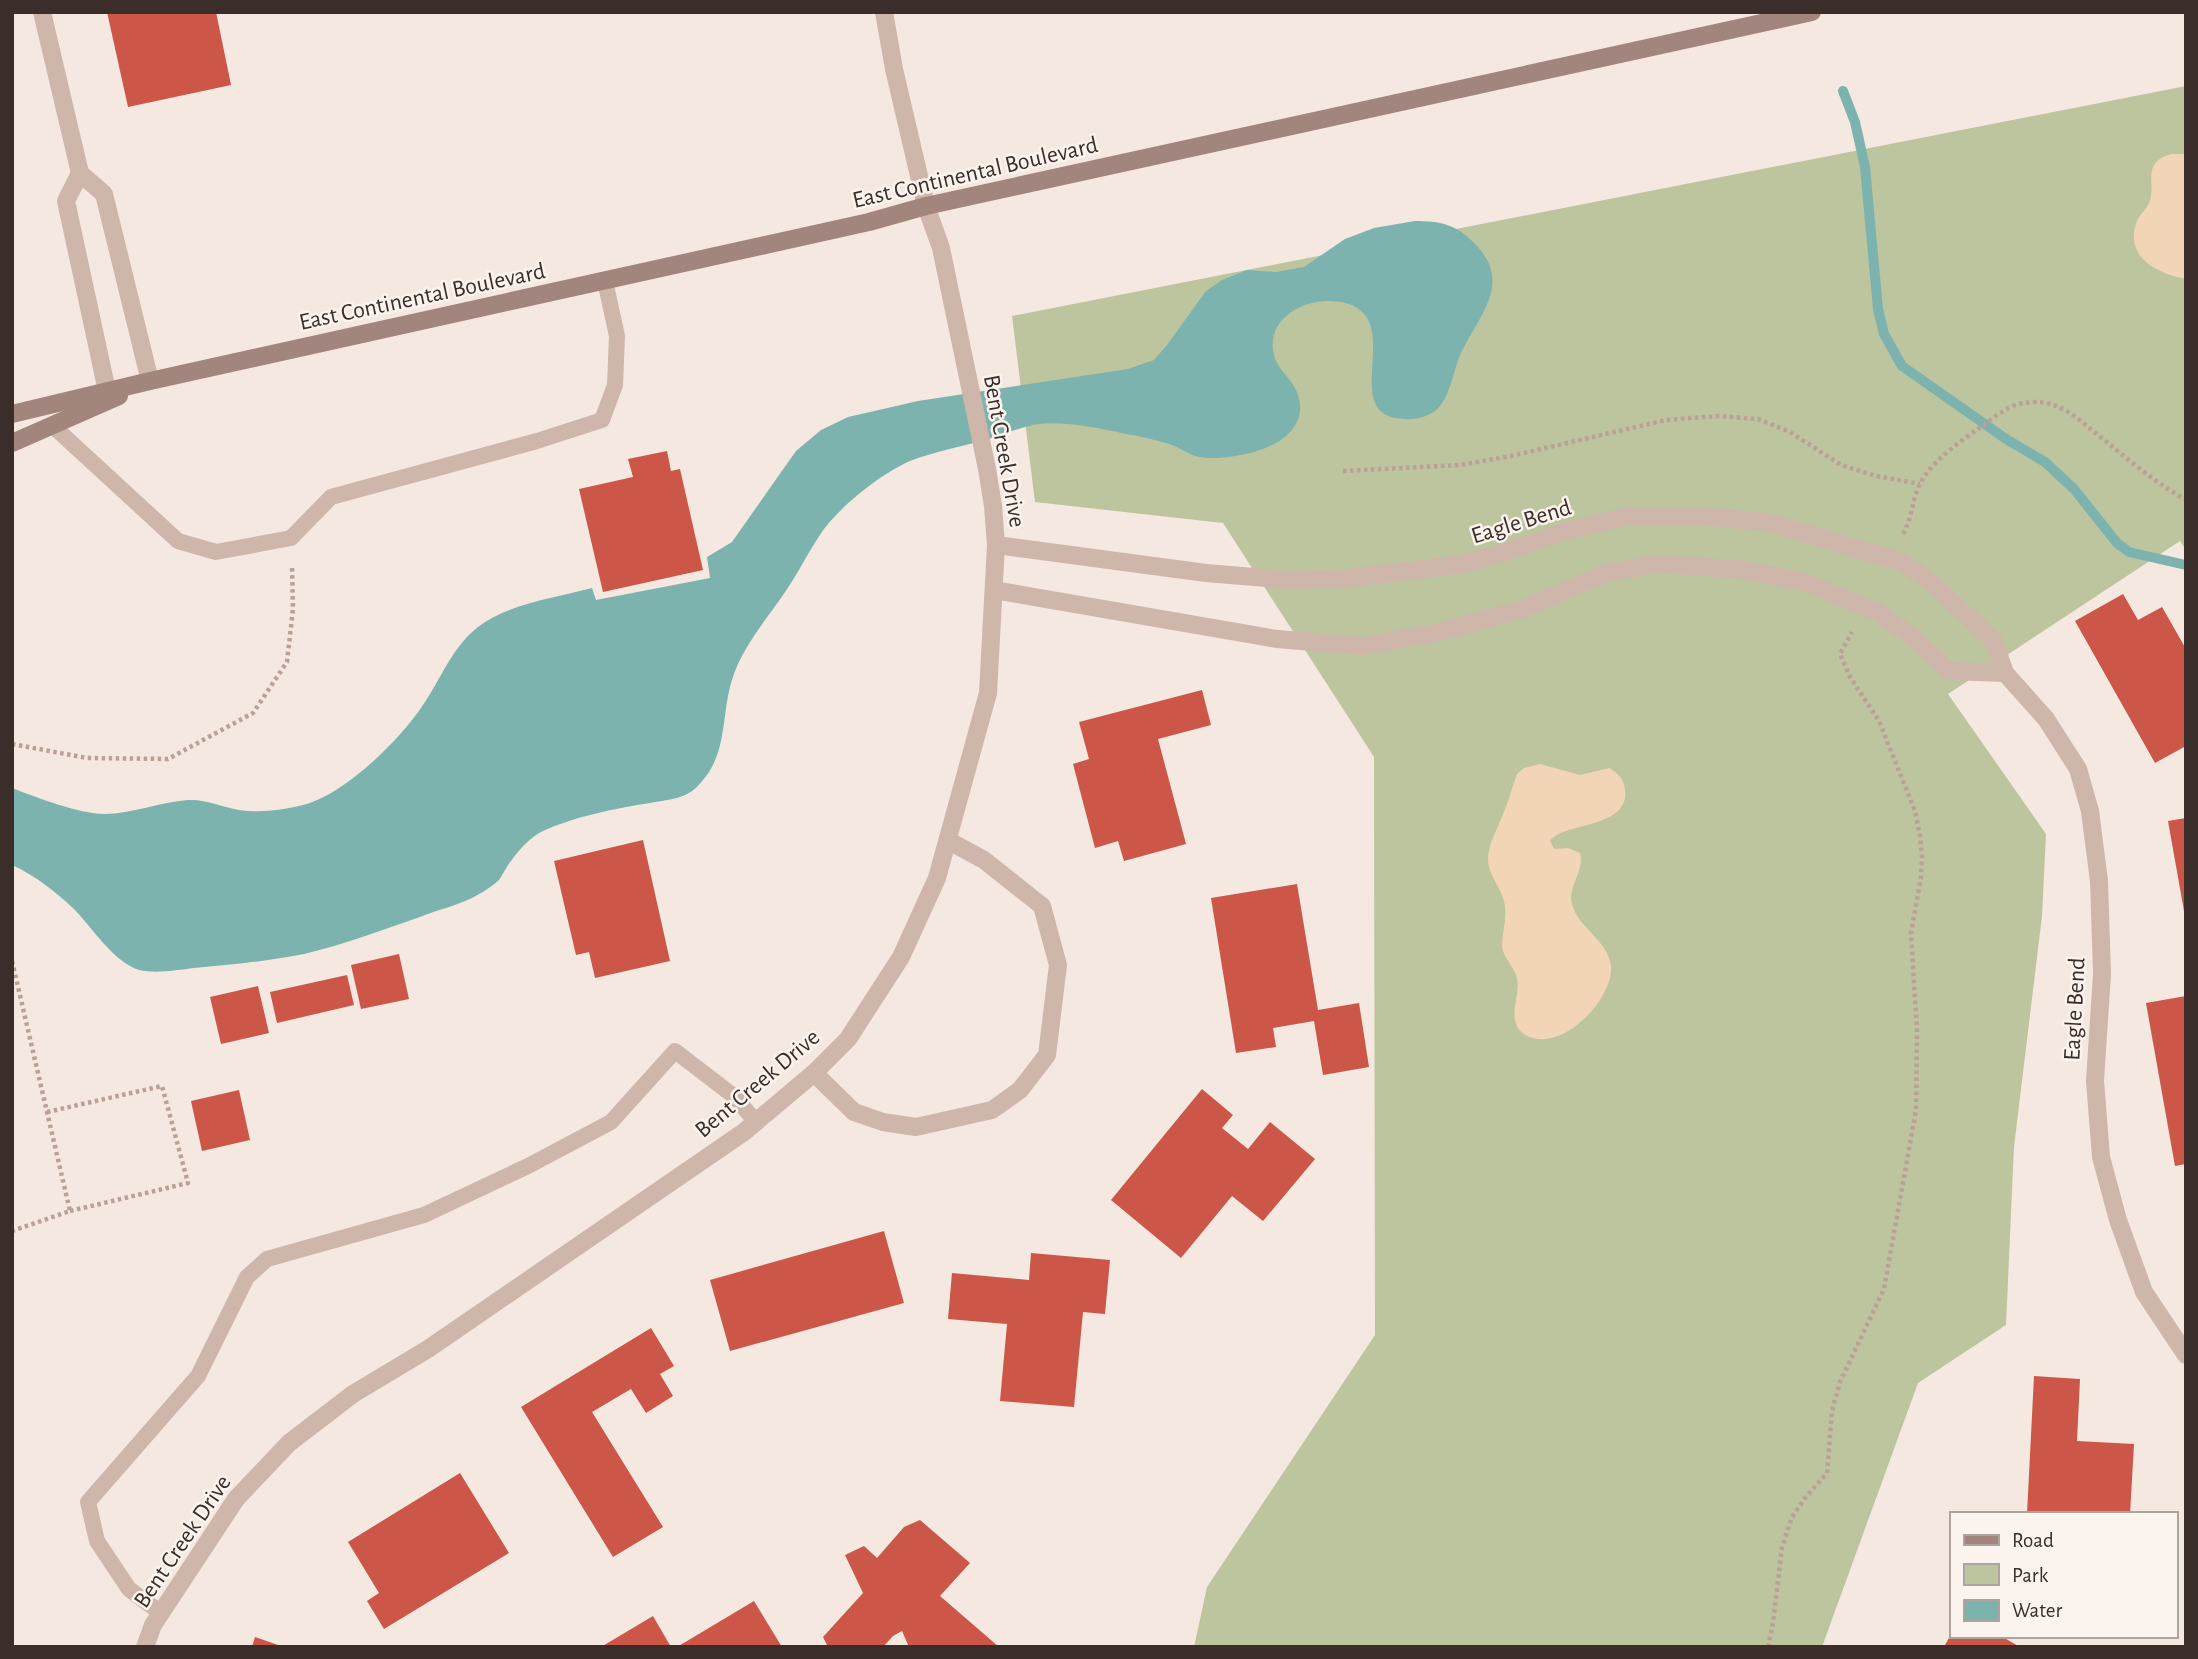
<svg xmlns="http://www.w3.org/2000/svg" width="2198" height="1659" font-family="'Alegreya Sans',sans-serif">
	<rect width="100%" height="100%" fill="#f4e8e0"/>
	<!-- green -->
	<path fill="#bdc59f" d="M 2186,86 L 2186,550 L 2180,541 L 1948,694 L 2046,834 L 2042,916 L 2014,1147 L 2006,1325 L 1918,1383 L 1822,1647 L 1194,1647 L 1207,1587 L 1375,1335 L 1374,757 L 1223,523 L 1035,502 L 1012,316 Z"/>
	<!-- sand -->
	<g fill="#f1d5b6">
		<path d="M 2172,154 L 2186,154 L 2186,279 C 2158,274 2123,257 2137,221 C 2139,215 2146,210 2149,203 C 2157,184 2140,162 2172,154 Z"/>
		<path d="M 1540,764 L 1580,775 L 1609,768 C 1618,773 1624,779 1625,789 C 1631,829 1563,822 1550,841 L 1554,849 L 1568,848 L 1580,853 C 1585,871 1567,887 1572,904 C 1578,928 1608,940 1611,966 C 1614,1000 1558,1057 1524,1034 C 1505,1021 1521,996 1517,979 C 1515,968 1506,961 1503,951 C 1499,937 1510,918 1503,898 C 1499,885 1488,874 1488,859 C 1488,844 1498,828 1503,814 C 1509,801 1512,787 1517,774 L 1524,768 Z"/>
	</g>
	<!-- water -->
	<path fill="#7db3af" d="M 1415,221 C 1440,221 1456,224 1474,243 C 1513,281 1481,313 1462,351 C 1453,369 1451,398 1435,411 C 1427,417 1414,420 1404,419 C 1331,417 1418,304 1330,301 C 1296,300 1260,326 1277,363 C 1282,373 1292,380 1296,390 C 1311,423 1283,444 1254,452 C 1238,456 1216,460 1199,457 C 1189,455 1179,447 1169,444 C 1155,440 1140,436 1126,434 C 1099,428 1065,421 1038,424 C 1020,427 1002,435 985,440 C 960,447 933,452 910,461 C 882,473 842,505 824,529 C 809,550 798,574 783,595 C 765,621 741,649 732,680 C 722,711 727,747 707,775 C 702,781 698,787 692,791 C 680,800 663,800 650,803 C 617,808 573,817 543,831 C 530,837 519,850 511,861 C 509,863 501,877 499,880 C 493,886 480,894 472,898 C 456,906 436,910 420,917 C 382,930 343,945 304,954 C 268,961 230,965 194,968 C 178,970 155,974 139,970 C 114,962 92,928 75,910 C 56,892 36,876 12,865 L 12,788 C 35,797 80,814 104,814 C 132,814 160,802 188,800 C 206,799 222,807 239,810 C 260,813 283,810 303,805 C 344,795 400,740 423,705 C 441,679 452,647 478,627 C 510,603 555,598 592,588 L 596,600 L 710,578 L 707,557 L 732,542 L 796,451 L 821,430 L 848,417 L 918,401 L 1128,369 L 1154,360 L 1167,345 L 1206,291 L 1222,280 L 1247,270 L 1276,272 L 1304,267 L 1345,239 L 1374,228 Z"/>
	<g fill="none" stroke-linecap="round" stroke-linejoin="round">
		<!-- stream -->
		<path stroke="#7db3af" stroke-width="10" d="M 1843,91 L 1855,122 L 1865,167 L 1878,309 L 1884,334 L 1902,366 L 2006,439 L 2045,462 L 2074,489 L 2117,543 L 2129,552 L 2186,565"/>
	</g>
	<!-- building -->
	<g fill="#cc5647">
		<path d="M 107,12 L 198,12 L 198,14 L 216,12 L 231,85 L 128,107 Z"/>
		<path d="M 667,451 L 671,471 L 680,469 L 703,570 L 603,592 L 579,489 L 633,477 L 628,459 Z"/>
		<path d="M 2123,594 L 2138,620 L 2162,607 L 2186,649 L 2186,746 L 2155,763 L 2075,621 Z"/>
		<path d="M 1202,690 L 1211,725 L 1158,739 L 1186,844 L 1124,861 L 1118,841 L 1095,848 L 1073,764 L 1089,759 L 1079,722 Z"/>
		<path d="M 2186,818 L 2186,911 L 2184,911 L 2168,821 Z"/>
		<path d="M 643,840 L 670,961 L 595,978 L 589,952 L 576,955 L 554,861 Z"/>
		<path d="M 1297,884 L 1318,1010 L 1359,1003 L 1369,1067 L 1323,1075 L 1314,1021 L 1273,1028 L 1276,1047 L 1236,1053 L 1211,898 Z"/>
		<path d="M 399,954 L 409,999 L 361,1009 L 351,965 Z"/>
		<path d="M 347,975 L 354,1005 L 277,1023 L 270,992 Z"/>
		<path d="M 258,986 L 269,1033 L 221,1044 L 210,997 Z"/>
		<path d="M 2186,996 L 2186,1164 L 2175,1166 L 2146,1003 Z"/>
		<path d="M 1202,1089 L 1233,1115 L 1222,1128 L 1248,1149 L 1270,1122 L 1315,1159 L 1263,1221 L 1232,1196 L 1181,1258 L 1111,1200 Z"/>
		<path d="M 239,1090 L 250,1140 L 202,1151 L 191,1101 Z"/>
		<path d="M 884,1231 L 904,1303 L 730,1351 L 710,1280 Z"/>
		<path d="M 1031,1253 L 1110,1260 L 1105,1314 L 1083,1312 L 1074,1407 L 1000,1401 L 1007,1324 L 948,1319 L 952,1273 L 1029,1280 Z"/>
		<path d="M 651,1328 L 674,1366 L 660,1374 L 673,1396 L 646,1413 L 631,1389 L 592,1412 L 663,1527 L 613,1557 L 521,1407 Z"/>
		<path d="M 2034,1376 L 2080,1379 L 2077,1441 L 2134,1444 L 2130,1514 L 2027,1514 Z"/>
		<path d="M 460,1473 L 509,1553 L 384,1629 L 367,1601 L 379,1593 L 348,1542 Z"/>
		<path d="M 920,1520 L 970,1563 L 940,1596 L 999,1647 L 909,1647 L 902,1631 L 893,1636 L 883,1647 L 828,1647 L 823,1637 L 863,1593 L 845,1555 L 864,1546 L 877,1558 L 904,1527 Z"/>
		<path d="M 754,1601 L 782,1647 L 677,1647 Z"/>
		<path d="M 653,1616 L 671,1647 L 601,1647 Z"/>
		<path d="M 1950,1636 L 2001,1636 L 2020,1647 L 1944,1647 Z"/>
		<path d="M 255,1637 L 281,1646 L 281,1647 L 252,1647 Z"/>
	</g>
	<g fill="none" stroke-linecap="round" stroke-linejoin="round">
		<!-- path -->
		<g stroke="#baa095" stroke-width="4.5" stroke-dasharray="3.5 3.5" stroke-linecap="butt">
			<path d="M 1343,471 L 1460,465 L 1511,456 L 1666,420 L 1719,416 L 1758,419 L 1790,432 L 1841,465 L 1876,476 L 1920,484"/>
			<path d="M 1903,534 C 1912,518 1912,500 1920,484 C 1930,463 1959,442 1978,429 C 1991,420 2004,408 2019,404 C 2059,394 2080,422 2108,443 C 2132,463 2158,484 2186,500"/>
			<path d="M 12,744 L 87,758 L 168,759 L 253,713 L 287,662 L 293,609 L 292,566"/>
			<path d="M 12,961 L 70,1211 L 12,1231"/>
			<path d="M 47,1112 L 162,1086 L 188,1183 L 70,1211"/>
			<path d="M 1768,1647 L 1773,1623 L 1782,1547 L 1792,1517 L 1806,1497 L 1827,1473 L 1832,1411 L 1840,1382 L 1884,1289 L 1916,1110 L 1917,1031 L 1911,933 L 1921,877 L 1922,857 L 1920,835 L 1915,811 L 1879,721 L 1850,677 L 1840,654 L 1852,632"/>
		</g>
		<!-- service -->
		<g stroke="#ceb6ab" stroke-width="16">
			<path d="M 53,426 L 178,541 L 216,552 L 291,538 L 331,497 L 537,441 L 602,420 L 615,385 L 617,336 L 605,281"/>
			<path d="M 161,1613 L 129,1589 L 97,1541 L 88,1502 L 198,1376 L 247,1277 L 267,1259 L 424,1215 L 528,1166 L 611,1122 L 675,1051 L 735,1097 L 756,1122"/>
		</g>
		<!-- minor -->
		<g stroke="#ceb6ab" stroke-width="18">
			<path d="M 42,12 L 80,173 L 104,194 L 150,381"/>
			<path d="M 80,173 L 66,201 L 107,391"/>
			<path d="M 996,545 L 1206,573 L 1291,580 L 1349,578 L 1463,564 L 1512,550 L 1566,531 L 1628,516 L 1699,516 L 1767,522 L 1902,562 L 1933,584 L 1994,641 L 2005,673 L 2046,719 L 2078,769 L 2090,811 L 2099,881 L 2102,974 L 2095,1081 L 2101,1157 L 2118,1220 L 2144,1292 L 2186,1355"/>
			<path d="M 994,590 L 1277,639 L 1362,646 L 1435,633 L 1520,610 L 1606,573 L 1656,564 L 1738,569 L 1805,582 L 1879,613 L 1914,638 L 1949,671 L 2005,673"/>
			<path d="M 814,1073 L 854,1112 L 883,1122 L 916,1127 L 992,1110 L 1020,1090 L 1047,1055 L 1058,965 L 1042,906 L 984,860 L 949,841"/>
			<path d="M 145,1647 L 153,1625 L 236,1499 L 289,1443 L 353,1394 L 428,1349 L 744,1132 L 814,1073 L 848,1039 L 901,957 L 937,878 L 988,693 L 996,545 L 993,506 L 987,469 L 941,248 L 926,206 L 894,69 L 884,12"/>
		</g>
		<!-- secondary -->
		<g stroke="#a2857c" stroke-width="18">
			<path d="M 12,414 L 150,381 L 869,222 L 926,206 L 1812,12"/>
			<path d="M 12,443 L 119,396"/>
		</g>
	</g>
	<g text-anchor="middle" stroke-width="5" stroke-linejoin="round" paint-order="stroke">
		<!-- street labels -->
		<g font-size="24" fill="#3b2d2a" stroke="#fbf3ed">
			<text transform="translate(975 172) rotate(-13)" y="8">East Continental Boulevard</text>
			<text transform="translate(422 296) rotate(-12)" y="8">East Continental Boulevard</text>
			<text transform="translate(1005 451) rotate(80)" y="8">Bent Creek Drive</text>
			<text transform="translate(1521 521) rotate(-17)" y="8">Eagle Bend</text>
			<text transform="translate(2074 1009) rotate(-87)" y="8">Eagle Bend</text>
			<text transform="translate(757 1083) rotate(-40)" y="8">Bent Creek Drive</text>
			<text transform="translate(182 1541) rotate(-56)" y="8">Bent Creek Drive</text>
		</g>
	</g>
	<!-- border -->
	<rect width="2198" height="1659" fill="none" stroke="#3b2d2a" stroke-width="28"/>
	<!-- legend -->
	<rect x="1950" y="1512" width="228" height="126" fill="#fbf3ed" stroke="#aea49f" stroke-width="2"/>
	<rect x="1964" y="1535" width="35" height="10" fill="#a2857c" stroke="#aea49f" stroke-width="2"/>
	<text x="2012" y="1547" font-size="21" fill="#3b2d2a">Road</text>
	<rect x="1964" y="1564" width="35" height="21" fill="#bdc59f" stroke="#aea49f" stroke-width="2"/>
	<text x="2012" y="1582" font-size="21" fill="#3b2d2a">Park</text>
	<rect x="1964" y="1600" width="35" height="21" fill="#7db3af" stroke="#aea49f" stroke-width="2"/>
	<text x="2012" y="1617" font-size="21" fill="#3b2d2a">Water</text>
</svg>
